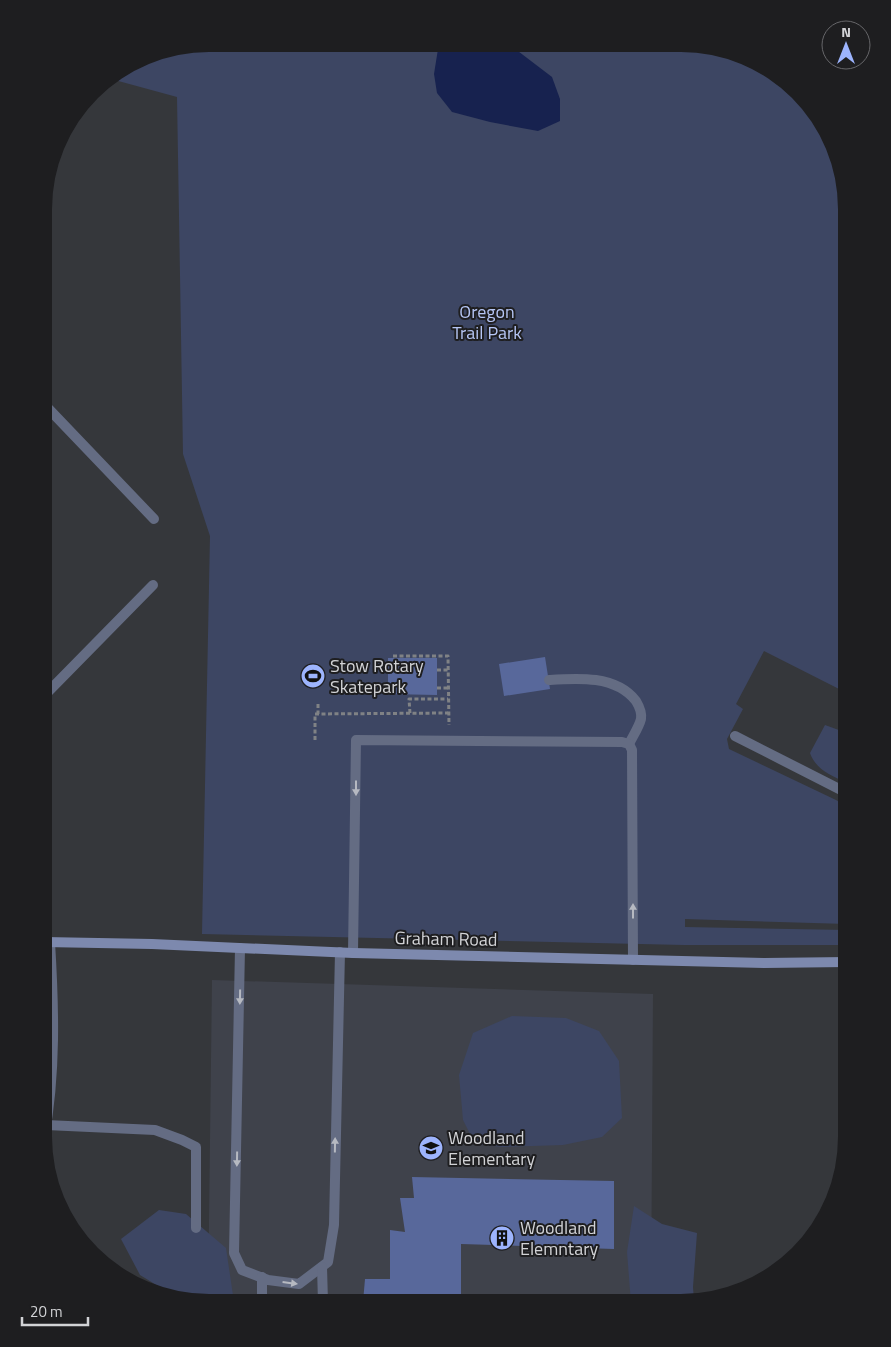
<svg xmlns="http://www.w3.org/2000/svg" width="891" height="1347" font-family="'Titillium Web',sans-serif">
	<rect width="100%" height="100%" fill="#35373b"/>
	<!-- built -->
	<path fill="#3f424b" d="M 212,980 L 653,994 L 651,1303 L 208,1302 Z"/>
	<!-- green -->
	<g fill="#3d4663">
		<path d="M 210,44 L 703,45 L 783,78 L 835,146 L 847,210 L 847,702 L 840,698 L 843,691 L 764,651 L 736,704 L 743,709 L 727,739 L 729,749 L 836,800 L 847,807 L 847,924 L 685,919 L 685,927 L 847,930 L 846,945 L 684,945 L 202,934 L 210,536 L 183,454 L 177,97 L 111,79 L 156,53 Z"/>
		<path d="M 825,725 L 847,733 L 847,783 C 831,775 816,770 810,753 Z"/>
		<path d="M 512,1016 L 566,1018 L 599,1031 L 619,1061 L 622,1118 L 602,1137 L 563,1145 L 502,1147 L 475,1144 L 463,1120 L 459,1075 L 473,1033 Z"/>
		<path d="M 634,1206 L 662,1224 L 697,1233 L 693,1287 L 694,1301 L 682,1303 L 631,1303 L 627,1252 Z"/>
		<path d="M 159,1210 L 186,1214 L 226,1248 L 234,1302 L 188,1302 L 176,1297 L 140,1275 L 121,1239 Z"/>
	</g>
	<!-- water -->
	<path fill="#17224f" d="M 442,44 L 510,45 L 552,77 L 560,99 L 560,121 L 538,131 L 490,122 L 452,112 L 437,93 L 434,74 L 438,49 Z"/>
	<!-- building -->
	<g fill="#58689b">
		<path d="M 545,657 L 550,689 L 504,696 L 499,664 Z"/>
		<path d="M 388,658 L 437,658 L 437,695 L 388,694 Z"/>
		<path d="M 412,1177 L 614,1181 L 614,1249 L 461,1244 L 461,1303 L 363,1302 L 365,1279 L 390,1279 L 390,1230 L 405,1232 L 400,1198 L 414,1198 Z"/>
	</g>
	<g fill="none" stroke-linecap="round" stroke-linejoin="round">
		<!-- path -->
		<g stroke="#808285" stroke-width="3" stroke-dasharray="4 2.5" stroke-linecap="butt">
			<path d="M 393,656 L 448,656 L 449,725"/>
			<path d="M 437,670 L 448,670"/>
			<path d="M 437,688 L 448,688"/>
			<path d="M 318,704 L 318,714"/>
			<path d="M 410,713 L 409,699 L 448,699"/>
			<path d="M 315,740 L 315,714 L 448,713"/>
		</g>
		<!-- service -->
		<g stroke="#646c83" stroke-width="10">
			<path d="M 45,405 L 154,519"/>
			<path d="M 549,680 C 577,678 616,675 636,701 C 639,706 642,713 641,719 C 639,727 633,736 629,744"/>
			<path d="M 44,696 L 153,585"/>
			<path d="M 735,736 L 847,793"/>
			<path d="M 240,948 L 234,1253 L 242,1270 L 268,1280 L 299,1284 L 328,1262 L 334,1225 L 340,952"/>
			<path d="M 353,953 L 356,740 L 622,742 L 629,744 L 632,750 L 633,960"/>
			<path d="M 46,1125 L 155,1130 L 182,1140 L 196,1147 L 196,1228"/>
			<path d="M 322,1267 L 323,1302"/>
			<path d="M 262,1277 L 262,1302"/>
		</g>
		<!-- minor -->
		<path stroke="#646c83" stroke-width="10" d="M 44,1138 C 56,1073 54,1007 50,942"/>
		<!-- secondary -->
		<path stroke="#7d89ae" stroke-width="10" d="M 44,942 L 152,944 L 353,953 L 764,963 L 847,962"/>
	</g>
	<!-- one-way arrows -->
	<defs><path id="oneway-solid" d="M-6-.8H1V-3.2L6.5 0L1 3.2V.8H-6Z" transform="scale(1.25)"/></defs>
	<g fill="#b6b9c1">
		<use href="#oneway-solid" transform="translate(356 788) rotate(90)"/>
		<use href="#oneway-solid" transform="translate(633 911) rotate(-90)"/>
		<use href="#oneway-solid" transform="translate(240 997) rotate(91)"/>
		<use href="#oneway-solid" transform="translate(335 1145) rotate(-89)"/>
		<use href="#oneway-solid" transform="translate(237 1159) rotate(91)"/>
		<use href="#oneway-solid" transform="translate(290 1283) rotate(7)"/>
	</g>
	<!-- icons -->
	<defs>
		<symbol id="stadium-disc" viewBox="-11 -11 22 22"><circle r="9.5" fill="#9db4fd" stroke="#1e1e20"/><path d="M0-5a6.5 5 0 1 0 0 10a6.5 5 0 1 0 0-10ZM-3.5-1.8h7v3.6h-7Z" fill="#111"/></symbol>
		<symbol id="school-disc" viewBox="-11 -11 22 22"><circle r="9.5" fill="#9db4fd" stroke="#1e1e20"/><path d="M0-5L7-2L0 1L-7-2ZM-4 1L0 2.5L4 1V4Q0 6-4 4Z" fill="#111"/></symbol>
		<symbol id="building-disc" viewBox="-11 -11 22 22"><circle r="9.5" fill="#9db4fd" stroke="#1e1e20"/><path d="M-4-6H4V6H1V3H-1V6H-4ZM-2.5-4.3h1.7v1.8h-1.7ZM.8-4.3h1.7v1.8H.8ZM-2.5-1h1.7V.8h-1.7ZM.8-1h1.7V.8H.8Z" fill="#111"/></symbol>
	</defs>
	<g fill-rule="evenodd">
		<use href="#stadium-disc" x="299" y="662" width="28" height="28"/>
		<use href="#school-disc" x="417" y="1134" width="28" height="28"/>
		<use href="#building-disc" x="488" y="1224" width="28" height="28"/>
	</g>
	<g text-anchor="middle" stroke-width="4" stroke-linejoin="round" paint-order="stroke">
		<!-- park labels -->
		<g font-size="18" fill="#b6c6f5" stroke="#1e1e20">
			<text x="487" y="318">Oregon<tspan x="487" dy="21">Trail Park</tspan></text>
		</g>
		<!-- poi labels -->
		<g font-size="18" fill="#d2d3d6" stroke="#1e1e20" text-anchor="start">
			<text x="330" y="672">Stow Rotary<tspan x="330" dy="21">Skatepark</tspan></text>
			<text x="448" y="1144">Woodland<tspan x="448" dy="21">Elementary</tspan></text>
			<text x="520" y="1234">Woodland<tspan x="520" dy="21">Elemntary</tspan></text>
		</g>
		<!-- street labels -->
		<g font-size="18" fill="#d2d3d6" stroke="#1e1e20">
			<text transform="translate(446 939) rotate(1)" y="6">Graham Road</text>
		</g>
	</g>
	<!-- crop -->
	<path d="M0 0H891V1347H0ZM209 52H681A157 157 0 0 1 838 209V1137A157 157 0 0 1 681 1294H209A157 157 0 0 1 52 1137V209A157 157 0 0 1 209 52Z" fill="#1e1e20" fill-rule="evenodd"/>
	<!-- north arrow -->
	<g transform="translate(846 45)"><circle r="24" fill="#1e1e20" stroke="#666669"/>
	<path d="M0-4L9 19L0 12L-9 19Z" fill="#9db4fd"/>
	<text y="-8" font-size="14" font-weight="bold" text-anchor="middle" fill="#d2d3d6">N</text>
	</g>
	<!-- scale -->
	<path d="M22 1317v8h66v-8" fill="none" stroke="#d2d3d6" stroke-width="2.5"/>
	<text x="30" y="1317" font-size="15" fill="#d2d3d6" stroke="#1e1e20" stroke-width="4" paint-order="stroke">20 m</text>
</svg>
